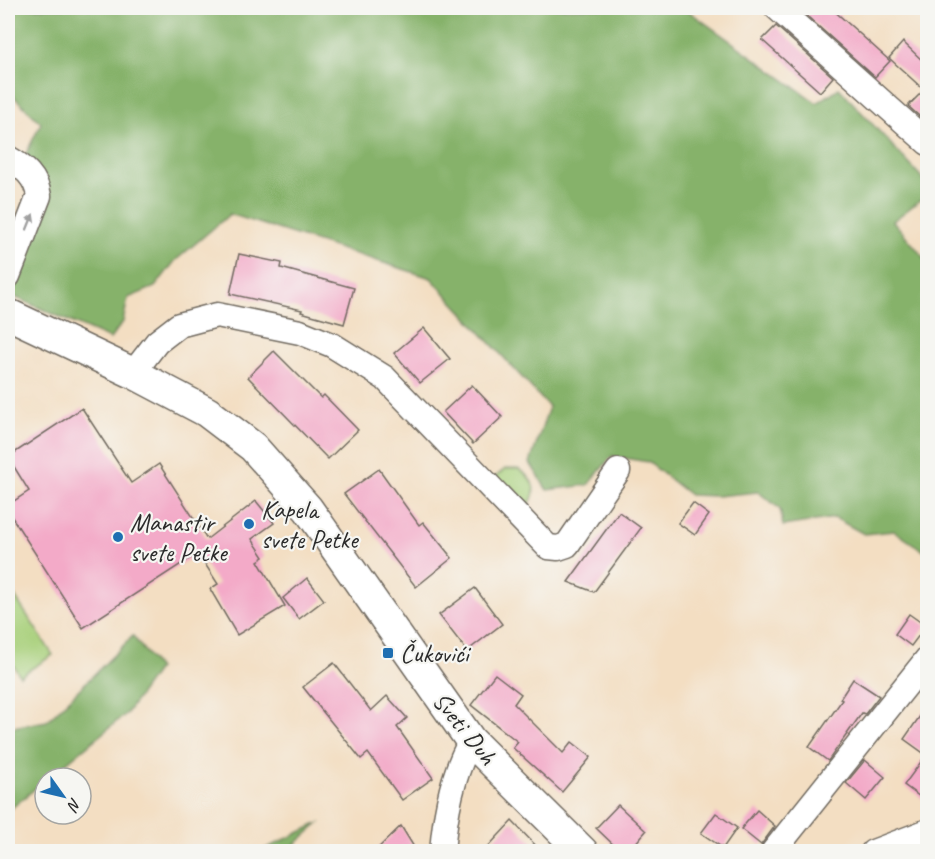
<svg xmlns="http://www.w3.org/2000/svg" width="935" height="859" font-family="Caveat,sans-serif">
	<rect width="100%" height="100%" fill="#f6f6f2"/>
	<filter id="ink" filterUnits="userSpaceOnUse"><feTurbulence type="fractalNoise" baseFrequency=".0167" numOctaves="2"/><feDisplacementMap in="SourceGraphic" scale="12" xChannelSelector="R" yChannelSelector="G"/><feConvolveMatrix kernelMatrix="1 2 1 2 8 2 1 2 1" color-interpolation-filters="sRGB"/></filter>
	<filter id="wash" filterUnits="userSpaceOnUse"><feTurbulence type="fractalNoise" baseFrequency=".008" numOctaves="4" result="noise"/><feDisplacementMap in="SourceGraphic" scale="24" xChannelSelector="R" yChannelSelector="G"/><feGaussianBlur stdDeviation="1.35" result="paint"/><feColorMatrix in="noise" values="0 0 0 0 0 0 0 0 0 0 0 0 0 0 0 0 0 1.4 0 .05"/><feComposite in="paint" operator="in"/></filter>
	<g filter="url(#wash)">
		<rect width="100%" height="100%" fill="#f3dec2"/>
		<!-- green -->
		<g fill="#a9d07b" stroke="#6a7e53" stroke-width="1.5">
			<path d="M 505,469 L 518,469 C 536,479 540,496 523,510 L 494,478 Z"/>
			<path d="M 8,586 L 53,655 L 20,676 L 8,657 Z"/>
		</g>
		<!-- forest -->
		<g fill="#86b26b" stroke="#586e4b" stroke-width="1.5">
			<path d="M 8,8 L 684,8 L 817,103 L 839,88 L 927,183 L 927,195 L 893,221 L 927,261 L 927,553 L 894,531 L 864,534 L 835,518 L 783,526 L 780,509 L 758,492 L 717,496 L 690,495 L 648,462 L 612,456 L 588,485 L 547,490 L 530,463 L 549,407 L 431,278 L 230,214 L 175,261 L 155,287 L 128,298 L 123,322 L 110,339 L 8,294 L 35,234 L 25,156 L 41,123 L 8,91 Z"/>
			<path d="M 133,636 L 158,669 L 127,713 L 8,811 L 8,728 L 47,721 Z"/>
			<path d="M 321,822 L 287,851 L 261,851 Z"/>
		</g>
		<g id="blocks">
			<!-- building -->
			<g fill="#f3aac8">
				<path d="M 798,8 L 831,8 L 890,61 L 875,77 Z"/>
				<path d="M 776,26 L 833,77 L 820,92 L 762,40 Z"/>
				<path d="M 903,42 L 927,65 L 927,123 L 908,106 L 924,90 L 889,58 Z"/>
				<path d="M 239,254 L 282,263 L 281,268 L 354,288 L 344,324 L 301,312 L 302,310 L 230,294 Z"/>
				<path d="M 424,328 L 450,359 L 420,383 L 394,353 Z"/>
				<path d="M 274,351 L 321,398 L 324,395 L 358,430 L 328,459 L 248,377 Z"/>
				<path d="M 472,385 L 502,417 L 473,444 L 443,412 Z"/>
				<path d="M 82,408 L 131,483 L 159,464 L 207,539 L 256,501 L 274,523 L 252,539 L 264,557 L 258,561 L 285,606 L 237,635 L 210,589 L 218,584 L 198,553 L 83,628 L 8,511 L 8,505 L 29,491 L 8,457 Z"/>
				<path d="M 379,469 L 419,525 L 423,522 L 452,558 L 416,587 L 344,494 Z"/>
				<path d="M 693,503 L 709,515 L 695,535 L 678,523 Z"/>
				<path d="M 619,512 L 641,528 L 594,592 L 568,582 Z"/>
				<path d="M 307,578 L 324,600 L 299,619 L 283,598 Z"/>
				<path d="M 475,588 L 502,624 L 467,651 L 439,615 Z"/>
				<path d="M 909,614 L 926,626 L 911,646 L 895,634 Z"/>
				<path d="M 334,663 L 371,711 L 387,696 L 407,718 L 397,727 L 433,778 L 402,800 L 368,753 L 361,759 L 303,687 Z"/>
				<path d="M 495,674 L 521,694 L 514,704 L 563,753 L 572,742 L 591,757 L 562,792 L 513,748 L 518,742 L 471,705 Z"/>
				<path d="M 853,679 L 879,696 L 865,714 L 862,713 L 828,761 L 809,747 L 842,700 L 840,699 Z"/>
				<path d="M 927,706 L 927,802 L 904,785 L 926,755 L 904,739 Z"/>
				<path d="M 865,760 L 885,777 L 866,800 L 846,783 Z"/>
				<path d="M 618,805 L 646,831 L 628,852 L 621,852 L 596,828 Z"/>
				<path d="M 757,810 L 775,826 L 761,845 L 741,829 Z"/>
				<path d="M 716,813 L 737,828 L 723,848 L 701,833 Z"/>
				<path d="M 512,821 L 542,852 L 483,852 Z"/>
				<path d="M 401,826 L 417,852 L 374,852 Z"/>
			</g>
		</g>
	</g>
	<g filter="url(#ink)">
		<use href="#blocks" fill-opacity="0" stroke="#716a60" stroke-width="1.5"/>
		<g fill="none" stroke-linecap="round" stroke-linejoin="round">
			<defs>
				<g id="minor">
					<path d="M 777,8 L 928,143"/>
					<path d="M 8,158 C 24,167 36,177 39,196 L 8,276"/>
					<path d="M 133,373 L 157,342 L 179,325 L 217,315 L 300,332 L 332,345 L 385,378 L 548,547 L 558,548 L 567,545 L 618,471"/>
					<path d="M 442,852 C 445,814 452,774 471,741"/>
					<path d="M 773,852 L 928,658"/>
					<path d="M 873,852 L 928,831"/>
				</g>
				<path id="major" d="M 8,314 L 133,373 L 207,412 L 253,447 L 308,509 L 471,741 L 583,852"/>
			</defs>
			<!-- minor casing -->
			<use href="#minor" stroke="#716a60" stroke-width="27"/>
			<!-- major casing -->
			<use href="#major" stroke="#716a60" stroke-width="33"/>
			<!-- minor -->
			<use href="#minor" stroke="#fff" stroke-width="24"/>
			<!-- major -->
			<use href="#major" stroke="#fff" stroke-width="30"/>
		</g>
		<!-- one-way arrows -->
		<defs><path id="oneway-solid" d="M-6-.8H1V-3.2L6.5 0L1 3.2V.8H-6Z" transform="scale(1.5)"/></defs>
		<use fill="#a0a0a0" href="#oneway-solid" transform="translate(30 222) rotate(-68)"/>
	</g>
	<!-- markers -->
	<g fill="#1f6fb2" stroke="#f6f6f2" stroke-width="2">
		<circle cx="249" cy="524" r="6"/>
		<circle cx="118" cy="537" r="6"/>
		<rect x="382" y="647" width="12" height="12" rx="3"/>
	</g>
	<g text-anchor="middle" stroke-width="4.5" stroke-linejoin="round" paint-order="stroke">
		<!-- poi labels -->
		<g font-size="26" fill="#2b2b2b" stroke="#f6f6f2" text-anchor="start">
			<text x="261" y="518">Kapela<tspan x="261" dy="30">svete Petke</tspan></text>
			<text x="130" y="531">Manastir<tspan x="130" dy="30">svete Petke</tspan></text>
			<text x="400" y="662">Čukovići</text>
		</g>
		<!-- street labels -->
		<g font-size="26" fill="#2b2b2b" stroke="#f6f6f2">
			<text transform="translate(465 728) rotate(51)" y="9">Sveti Duh</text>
		</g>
	</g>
	<!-- margin -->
	<rect width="935" height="859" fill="none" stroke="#f6f6f2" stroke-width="30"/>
	<!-- north arrow -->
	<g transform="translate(63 796) rotate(124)"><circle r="28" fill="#f6f6f2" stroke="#a5a5a2" stroke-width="1.5"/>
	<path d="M0-4.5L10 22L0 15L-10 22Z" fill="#1f6fb2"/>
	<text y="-9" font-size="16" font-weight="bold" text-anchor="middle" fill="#2b2b2b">N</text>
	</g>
</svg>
